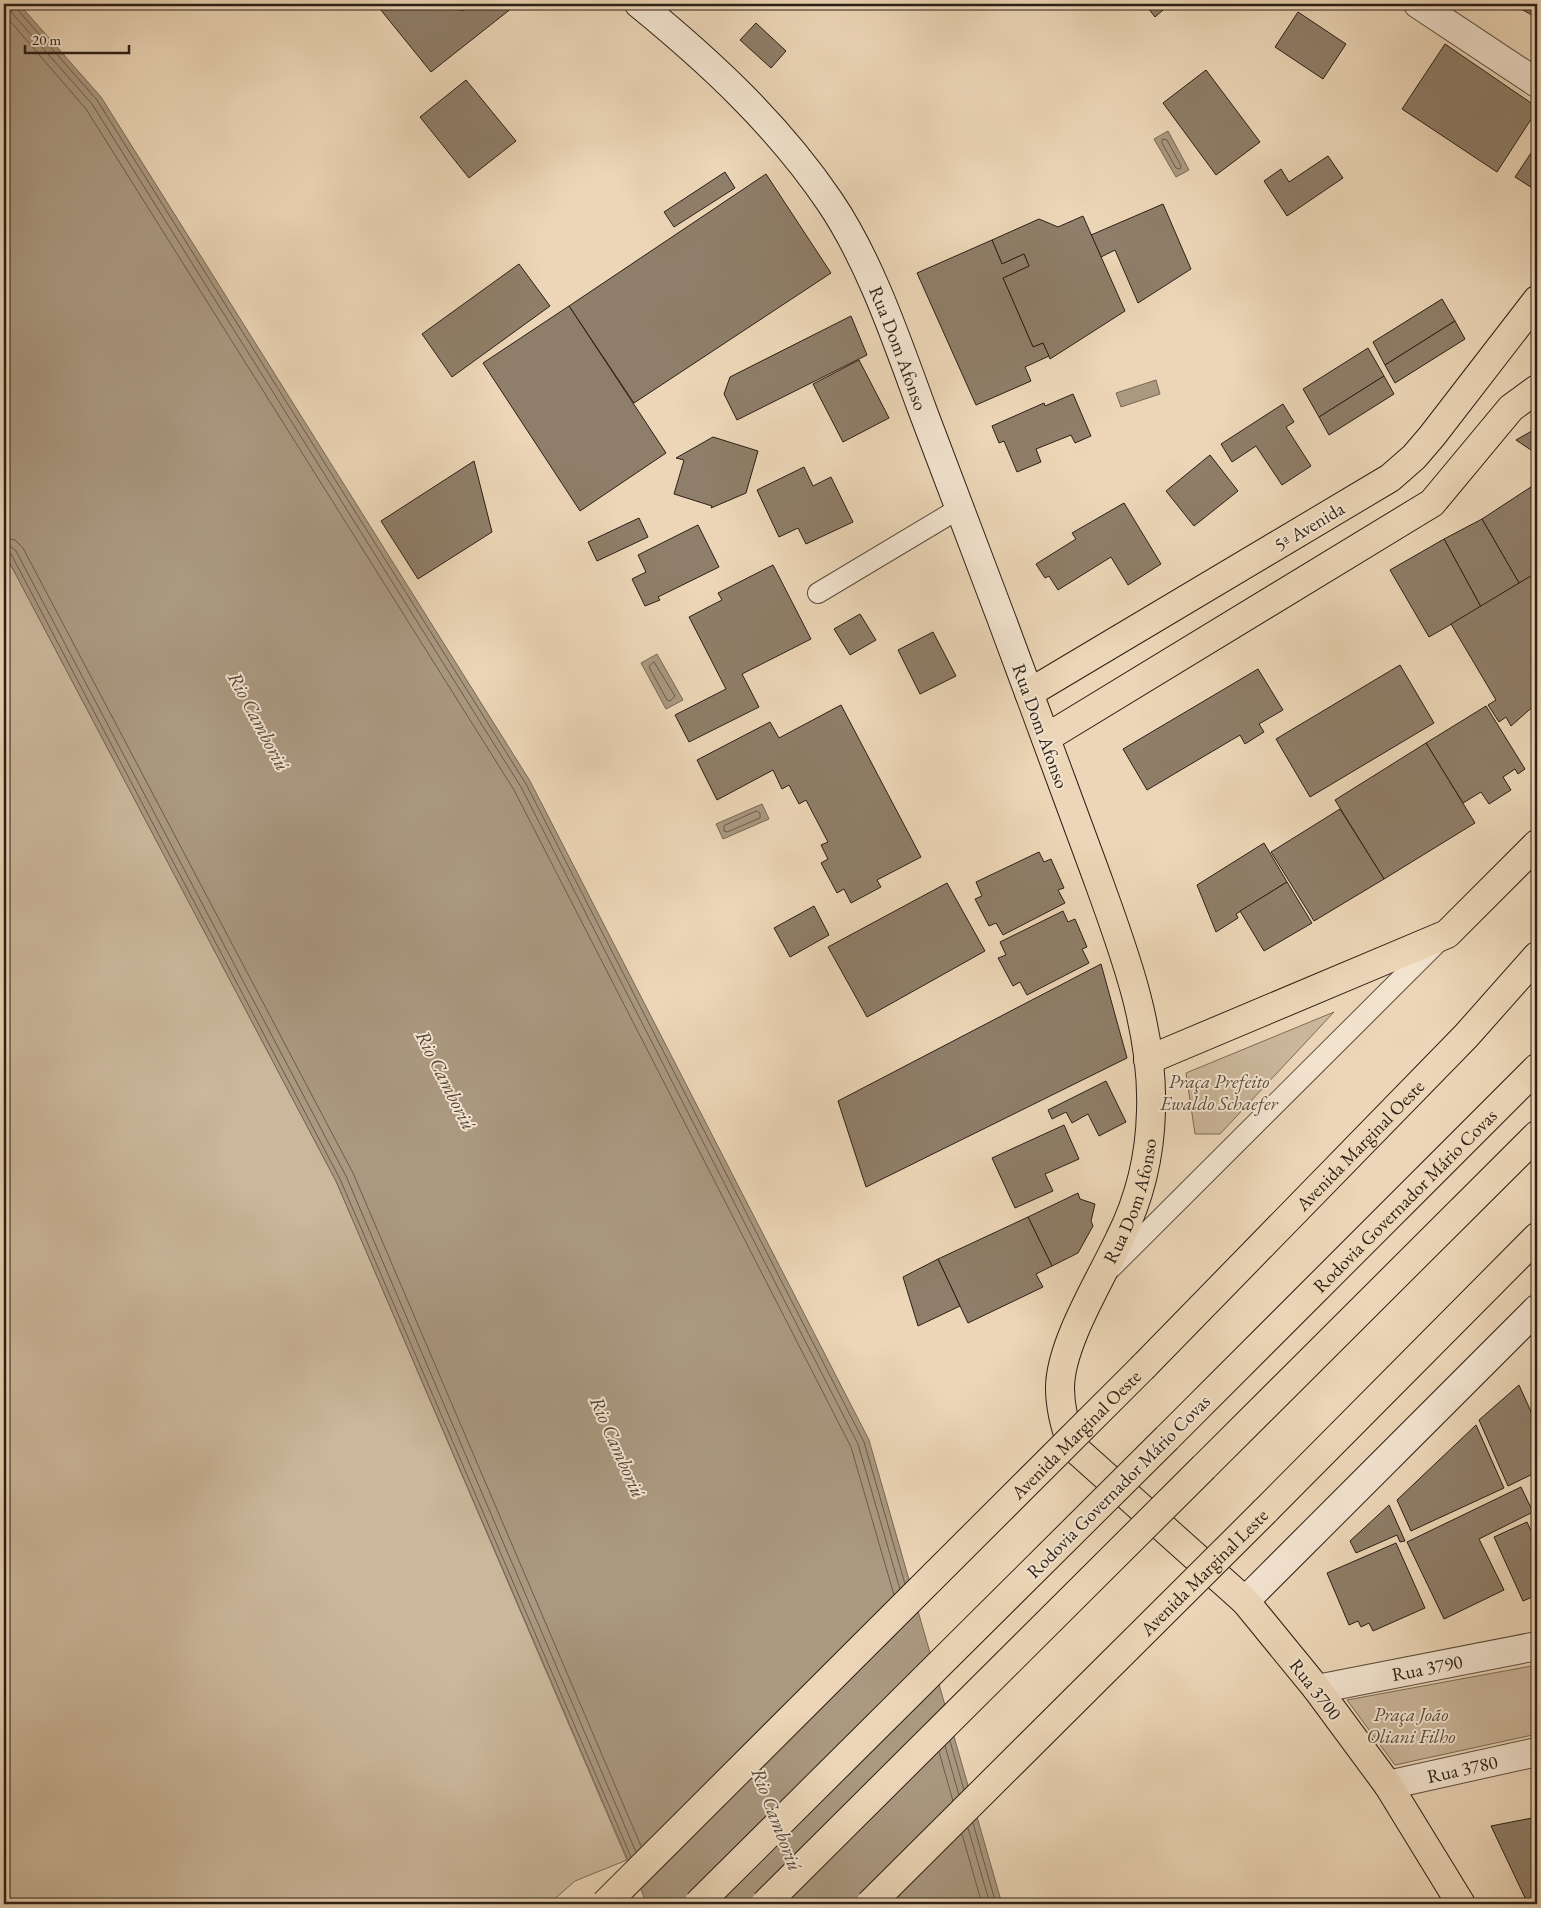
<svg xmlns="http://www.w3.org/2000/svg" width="1541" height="1908" font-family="'EB Garamond',serif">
	<rect width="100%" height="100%" fill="#ecd6b7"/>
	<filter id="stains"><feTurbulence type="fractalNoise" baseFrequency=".004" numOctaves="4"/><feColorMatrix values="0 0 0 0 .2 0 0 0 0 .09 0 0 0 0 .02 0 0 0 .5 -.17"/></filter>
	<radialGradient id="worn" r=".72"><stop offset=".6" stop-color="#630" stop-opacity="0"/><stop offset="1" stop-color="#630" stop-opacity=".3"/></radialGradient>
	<!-- green -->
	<g fill="#cbb79b" stroke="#7b6b58">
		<path d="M 4,552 L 336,1181 L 627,1860 L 575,1881 L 549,1904 L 4,1904 Z"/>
		<path d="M 1334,1012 L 1220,1134 L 1195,1134 L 1186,1073 Z"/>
		<path d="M 1537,1665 L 1537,1734 L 1395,1765 L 1347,1700 Z"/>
	</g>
	<!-- water -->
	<g fill="#aa9880" stroke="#776855">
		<path d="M 4,4 L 19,4 L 101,97 L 530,781 L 869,1440 L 1002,1904 L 647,1904 L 336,1181 L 4,552 Z"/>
		<path d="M 1168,131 L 1189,170 L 1176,177 L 1154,139 Z"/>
		<path d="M 1156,380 L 1160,394 L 1121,407 L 1116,393 Z"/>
		<path d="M 657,654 L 683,700 L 666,709 L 641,663 Z"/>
		<path d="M 762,804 L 769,819 L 723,839 L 716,824 Z"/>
	</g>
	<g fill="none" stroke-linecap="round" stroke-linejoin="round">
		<!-- shore -->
		<g stroke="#6a5c4a" stroke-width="1">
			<path d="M 9,4 L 12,13 L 92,104 L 521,787 L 858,1444 L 900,1589"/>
			<path d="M 15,4 L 17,9 L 97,100 L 526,784 L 864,1442 L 905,1584"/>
			<path d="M 4,14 L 86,109 L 514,790 L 851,1447 L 894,1595"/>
			<path d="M 1163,139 L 1167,140 L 1181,166 L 1180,169 L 1176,168 L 1162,143 Z"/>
			<path d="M 4,537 L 15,540 L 23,548 L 353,1173 L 641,1846"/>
			<path d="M 4,545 L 10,546 L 16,551 L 346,1176 L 636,1852"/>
			<path d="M 4,551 L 11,554 L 340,1179 L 631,1857"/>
			<path d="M 654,662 L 675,696 L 670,701 L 667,700 L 649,667 Z"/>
			<path d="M 757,811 L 760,813 L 760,818 L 727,832 L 724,831 L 724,826 Z"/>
			<path d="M 950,1741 L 964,1790"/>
			<path d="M 945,1746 L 959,1795"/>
			<path d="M 939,1752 L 953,1801"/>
			<path d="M 973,1823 L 996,1904"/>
			<path d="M 968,1828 L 990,1904"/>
			<path d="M 962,1834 L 982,1904"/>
		</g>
	</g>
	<!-- building -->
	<g fill="#8f7e69" stroke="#2b1f15">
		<path d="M 376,4 L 456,4 L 462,11 L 471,4 L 517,4 L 431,72 Z"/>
		<path d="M 1145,4 L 1170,4 L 1155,17 Z"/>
		<path d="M 1508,4 L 1537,4 L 1537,13 L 1535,17 L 1518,7 L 1516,9 Z"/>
		<path d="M 1298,12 L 1346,44 L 1323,79 L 1275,47 Z"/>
		<path d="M 756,23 L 786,51 L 771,68 L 740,40 Z"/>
		<path d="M 1445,44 L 1537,107 L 1537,110 L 1497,172 L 1402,109 Z"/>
		<path d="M 1206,70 L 1260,142 L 1216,175 L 1163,103 Z"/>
		<path d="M 466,80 L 516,141 L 469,178 L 420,117 Z"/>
		<path d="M 1537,144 L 1537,191 L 1515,177 Z"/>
		<path d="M 1328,156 L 1343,178 L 1287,216 L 1264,181 L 1281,169 L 1289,182 Z"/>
		<path d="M 725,172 L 735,188 L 674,227 L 664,212 Z"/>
		<path d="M 766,174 L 831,273 L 634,403 L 569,306 Z"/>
		<path d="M 1163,204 L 1191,269 L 1138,303 L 1115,250 L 1101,257 L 1091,235 Z"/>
		<path d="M 1083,216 L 1125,311 L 1050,359 L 1043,343 L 1033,347 L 1003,278 L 1029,266 L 1024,254 L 1002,264 L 992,240 L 1039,219 L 1058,227 Z"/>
		<path d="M 992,240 L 1002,264 L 1024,254 L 1029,266 L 1003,278 L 1033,347 L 1043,343 L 1049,356 L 1025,367 L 1031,381 L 976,405 L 917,273 Z"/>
		<path d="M 519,264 L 550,306 L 452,377 L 422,334 Z"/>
		<path d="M 1442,299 L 1455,321 L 1385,365 L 1373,342 Z"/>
		<path d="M 569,306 L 666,453 L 580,511 L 483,363 Z"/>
		<path d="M 851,316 L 867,355 L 737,420 L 724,394 L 730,377 Z"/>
		<path d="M 1455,321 L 1465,339 L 1395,383 L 1385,365 Z"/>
		<path d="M 1368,348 L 1384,376 L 1319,417 L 1303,389 Z"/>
		<path d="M 859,360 L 889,418 L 843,442 L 813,384 Z"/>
		<path d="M 1384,376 L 1394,394 L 1329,435 L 1319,417 Z"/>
		<path d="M 1073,394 L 1091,436 L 1075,443 L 1071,435 L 1036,449 L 1041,462 L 1017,472 L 1004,441 L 999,443 L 992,426 L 1044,403 L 1045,406 Z"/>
		<path d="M 1283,404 L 1294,422 L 1286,427 L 1311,466 L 1282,485 L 1256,446 L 1232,462 L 1221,444 Z"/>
		<path d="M 1537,428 L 1537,454 L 1516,440 Z"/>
		<path d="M 713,437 L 758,451 L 746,493 L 711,508 L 712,506 L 674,494 L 684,460 L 676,458 Z"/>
		<path d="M 1210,455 L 1238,491 L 1194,526 L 1166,491 Z"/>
		<path d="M 474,461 L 492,532 L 418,579 L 381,521 Z"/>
		<path d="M 804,467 L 813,486 L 831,477 L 853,522 L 806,544 L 798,528 L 779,537 L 757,490 Z"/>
		<path d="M 1537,483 L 1537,573 L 1519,583 L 1482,519 Z"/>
		<path d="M 1124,503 L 1161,564 L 1128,585 L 1111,557 L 1058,590 L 1049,576 L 1045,578 L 1036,564 L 1076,539 L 1072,533 Z"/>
		<path d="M 639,518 L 648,537 L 597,561 L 588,542 Z"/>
		<path d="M 1482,519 L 1519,583 L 1481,607 L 1444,539 Z"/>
		<path d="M 698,525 L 719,567 L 658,597 L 660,600 L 645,606 L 632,579 L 646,572 L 638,555 Z"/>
		<path d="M 1444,539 L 1481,607 L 1429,637 L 1390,570 Z"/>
		<path d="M 773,565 L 811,639 L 742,674 L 759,707 L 689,742 L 675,715 L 726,689 L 689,617 L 722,600 L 718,593 Z"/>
		<path d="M 1534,574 L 1537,579 L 1537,703 L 1511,726 L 1506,717 L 1499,722 L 1488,705 L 1496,700 L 1451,624 Z"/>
		<path d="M 860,614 L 876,640 L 850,655 L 834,629 Z"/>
		<path d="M 933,632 L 956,676 L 920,694 L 898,650 Z"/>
		<path d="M 1400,665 L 1434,723 L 1310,797 L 1276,739 Z"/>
		<path d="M 1258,669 L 1283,710 L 1259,724 L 1264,732 L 1245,744 L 1240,735 L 1147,790 L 1123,749 Z"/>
		<path d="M 841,705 L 921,857 L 877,880 L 881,887 L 851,903 L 844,889 L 837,893 L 821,863 L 828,859 L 821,845 L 828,842 L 806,800 L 799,804 L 789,785 L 782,789 L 773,770 L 717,800 L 697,760 L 770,722 L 779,738 Z"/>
		<path d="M 1486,706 L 1525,769 L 1518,774 L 1515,769 L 1503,777 L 1511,790 L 1489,804 L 1481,792 L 1463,803 L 1426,743 Z"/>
		<path d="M 1426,743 L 1475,823 L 1384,879 L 1335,800 Z"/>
		<path d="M 1340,809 L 1384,879 L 1314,921 L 1271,852 Z"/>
		<path d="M 1264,843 L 1287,882 L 1236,914 L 1238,918 L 1216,932 L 1197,885 Z"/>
		<path d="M 1039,852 L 1044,862 L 1051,859 L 1064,888 L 1058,890 L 1065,903 L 1003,935 L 996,923 L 989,926 L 975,899 L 982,896 L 976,882 Z"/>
		<path d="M 1287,882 L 1312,923 L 1264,951 L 1240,911 Z"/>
		<path d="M 947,883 L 985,951 L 867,1017 L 828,947 Z"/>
		<path d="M 814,906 L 829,935 L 790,957 L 774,928 Z"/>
		<path d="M 1063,911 L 1068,922 L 1075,919 L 1087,947 L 1082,949 L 1089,963 L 1027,995 L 1020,982 L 1013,986 L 998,958 L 1006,955 L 1000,942 Z"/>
		<path d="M 1101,964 L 1127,1058 L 866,1187 L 838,1101 Z"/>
		<path d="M 1106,1081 L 1126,1122 L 1099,1136 L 1088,1114 L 1072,1123 L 1066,1112 L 1052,1119 L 1048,1110 Z"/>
		<path d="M 1064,1125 L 1079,1159 L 1045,1174 L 1053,1191 L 1015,1208 L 992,1158 Z"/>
		<path d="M 1078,1193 L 1080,1199 L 1095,1204 L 1091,1221 L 1093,1226 L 1078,1253 L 1052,1266 L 1028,1217 Z"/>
		<path d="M 1028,1217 L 1052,1266 L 1036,1274 L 1043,1287 L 968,1323 L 938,1259 Z"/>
		<path d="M 938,1259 L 960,1306 L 918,1326 L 903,1277 Z"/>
		<path d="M 1519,1385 L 1537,1425 L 1537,1472 L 1508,1486 L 1479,1420 Z"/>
		<path d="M 1476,1425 L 1504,1488 L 1411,1531 L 1397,1500 Z"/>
		<path d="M 1521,1487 L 1533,1512 L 1479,1539 L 1504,1590 L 1444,1619 L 1407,1542 Z"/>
		<path d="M 1389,1505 L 1405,1541 L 1400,1542 L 1397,1535 L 1356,1553 L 1350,1541 Z"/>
		<path d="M 1527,1522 L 1537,1544 L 1537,1595 L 1523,1601 L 1494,1537 Z"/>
		<path d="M 1396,1543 L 1425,1608 L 1373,1631 L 1369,1623 L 1361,1627 L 1358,1621 L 1349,1625 L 1327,1573 Z"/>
		<path d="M 1537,1817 L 1537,1904 L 1528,1904 L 1491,1826 Z"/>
	</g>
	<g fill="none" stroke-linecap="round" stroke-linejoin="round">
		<defs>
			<g id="lane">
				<path d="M 818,593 L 960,508"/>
				<path d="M 1111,1268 L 1439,941"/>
			</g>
			<g id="street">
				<path d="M 1418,4 L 1537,83"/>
				<path id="s1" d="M 1317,1689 L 1537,1646"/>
				<path id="s2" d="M 1388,1785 L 1537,1752"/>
			</g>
			<g id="secondary">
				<path id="s3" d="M 639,4 C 710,62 778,125 830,202 C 870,261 897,341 922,409 C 958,503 994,598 1029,693"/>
				<path d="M 1245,1601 L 1537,1309"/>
			</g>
			<g id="primary">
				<path d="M 1046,738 L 1432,503 L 1511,408 L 1537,389"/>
				<path d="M 1148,1060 L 1447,934 L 1537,844"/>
				<path id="s4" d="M 1144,1366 L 1466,1036 L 1537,956"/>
				<path d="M 1265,1511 L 1537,1237"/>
				<path id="s5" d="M 1461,1904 L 1388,1785 L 1317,1689 L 1245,1601 L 1072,1446 C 1065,1427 1060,1409 1060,1388 C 1060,1344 1101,1279 1120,1238 C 1140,1198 1150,1156 1151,1111 C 1154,1028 1122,946 1094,869 C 1072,810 1051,752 1029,693 L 1390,478 L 1414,457 L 1432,436 L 1537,300"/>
			</g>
			<g id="highway">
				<path id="s6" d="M 1167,1438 L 1537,1068"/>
				<path d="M 1204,1467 L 1537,1135"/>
			</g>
		</defs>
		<!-- lane casing -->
		<use href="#lane" stroke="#5b4d3e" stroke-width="22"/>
		<!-- street casing -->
		<use href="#street" stroke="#5b4d3e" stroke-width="30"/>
		<!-- secondary casing -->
		<use href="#secondary" stroke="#2b1f15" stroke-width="30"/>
		<!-- primary casing -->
		<use href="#primary" stroke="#2b1f15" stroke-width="30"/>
		<!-- highway casing -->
		<use href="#highway" stroke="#2b1f15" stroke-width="30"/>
		<!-- lane -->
		<use href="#lane" stroke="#f3e4d0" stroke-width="20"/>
		<!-- street -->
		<use href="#street" stroke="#f3e4d0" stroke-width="28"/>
		<!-- secondary -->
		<use href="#secondary" stroke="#f3e4d0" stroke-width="28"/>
		<!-- primary -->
		<use href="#primary" stroke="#ecd6b7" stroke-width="28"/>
		<!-- highway -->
		<use href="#highway" stroke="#ecd6b7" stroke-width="28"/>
		<defs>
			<g id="primary-bridge">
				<path id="s7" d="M 605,1904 L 1144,1366"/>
				<path id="s8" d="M 870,1904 L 1265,1511"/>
			</g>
			<g id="highway-bridge">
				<path d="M 698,1904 L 1167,1438"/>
				<path d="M 765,1904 L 1204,1467"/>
			</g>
		</defs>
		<!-- primary-bridge casing -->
		<use href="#primary-bridge" stroke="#2b1f15" stroke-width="30" stroke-linecap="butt"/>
		<!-- highway-bridge casing -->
		<use href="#highway-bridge" stroke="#2b1f15" stroke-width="30" stroke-linecap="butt"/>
		<!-- primary-bridge -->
		<use href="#primary-bridge" stroke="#ecd6b7" stroke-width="28"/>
		<!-- highway-bridge -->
		<use href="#highway-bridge" stroke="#ecd6b7" stroke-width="28"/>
	</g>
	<g text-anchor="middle" stroke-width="4" stroke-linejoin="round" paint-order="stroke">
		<!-- street labels -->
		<g font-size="19" fill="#2b1f15" stroke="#f3e4d0">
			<text dy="7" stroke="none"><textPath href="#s3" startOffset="438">Rua Dom Afonso</textPath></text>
			<text transform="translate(1309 526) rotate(-31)" y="7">5ª Avenida</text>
			<text transform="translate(1041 726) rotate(70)" y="7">Rua Dom Afonso</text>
			<text dy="7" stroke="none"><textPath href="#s4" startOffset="309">Avenida Marginal Oeste</textPath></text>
			<text dy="7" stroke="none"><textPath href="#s5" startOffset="866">Rua Dom Afonso</textPath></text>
			<text dy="7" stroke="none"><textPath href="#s6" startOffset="336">Rodovia Governador Mário Covas</textPath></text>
			<text dy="7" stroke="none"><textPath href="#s7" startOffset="665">Avenida Marginal Oeste</textPath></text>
			<text transform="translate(1118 1486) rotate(-45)" y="7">Rodovia Governador Mário Covas</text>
			<text dy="7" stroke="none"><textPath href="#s8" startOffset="471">Avenida Marginal Leste</textPath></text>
			<text dy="7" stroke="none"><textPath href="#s1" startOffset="112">Rua 3790</textPath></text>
			<text transform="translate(1316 1689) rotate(52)" y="7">Rua 3700</text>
			<text dy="7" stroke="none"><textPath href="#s2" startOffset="76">Rua 3780</textPath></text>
		</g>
		<!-- park labels -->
		<g font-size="19" font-style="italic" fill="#5b4d3d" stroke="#f3e4d0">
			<text x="1219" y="1088">Praça Prefeito<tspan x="1219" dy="22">Ewaldo Schaefer</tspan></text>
			<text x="1411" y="1721">Praça João<tspan x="1411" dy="22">Oliani Filho</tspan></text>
		</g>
		<!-- water labels -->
		<g font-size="20" font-style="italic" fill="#57493a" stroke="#f3e4d0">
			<text transform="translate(259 721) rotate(62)" y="7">Rio Camboriú</text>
			<text transform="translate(446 1080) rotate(63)" y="7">Rio Camboriú</text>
			<text transform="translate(618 1447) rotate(66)" y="7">Rio Camboriú</text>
			<text transform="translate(777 1819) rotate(69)" y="7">Rio Camboriú</text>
		</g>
	</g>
	<!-- margin -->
	<rect width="1541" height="1908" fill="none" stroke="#ecd6b7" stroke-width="20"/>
	<rect x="5" y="5" width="1531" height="1898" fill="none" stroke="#2b1f15" stroke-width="2.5"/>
	<rect x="10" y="10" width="1521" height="1888" fill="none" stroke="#2b1f15"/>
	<!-- scale -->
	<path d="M25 45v8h104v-8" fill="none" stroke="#2b1f15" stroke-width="2.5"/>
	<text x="32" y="45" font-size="15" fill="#2b1f15" stroke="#f3e4d0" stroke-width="4" paint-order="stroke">20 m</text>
	<rect width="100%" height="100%" filter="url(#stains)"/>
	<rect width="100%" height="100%" fill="url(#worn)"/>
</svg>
